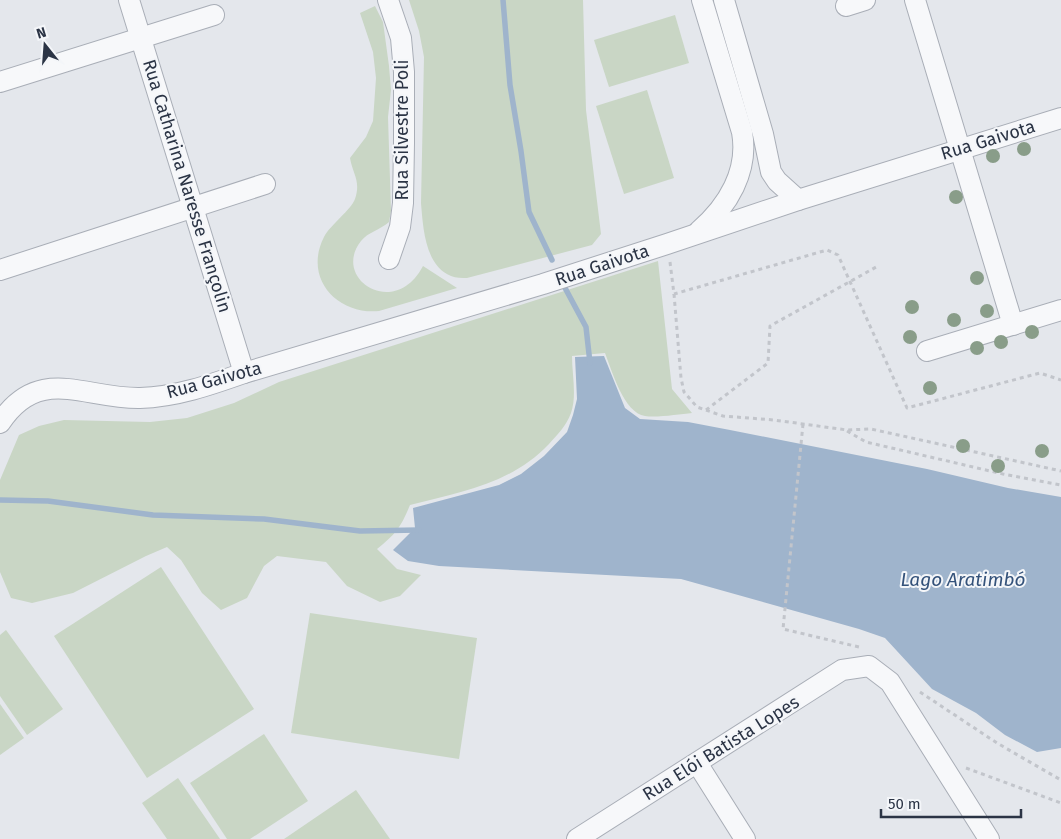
<svg xmlns="http://www.w3.org/2000/svg" width="1061" height="839" font-family="'Fira Sans',sans-serif">
	<rect width="100%" height="100%" fill="#e4e7ec"/>
	<!-- green -->
	<g fill="#c9d6c5">
		<path d="M 409,0 L 583,0 L 586,110 L 601,234 L 592,245 L 467,278 C 462,278 456,278 451,276 C 425,266 423,227 421,203 L 424,57 L 419,31 Z"/>
		<path d="M 375,6 L 383,22 L 389,66 L 391,90 L 388,117 L 391,211 L 389,222 C 380,230 368,232 361,241 C 331,279 395,320 423,266 L 457,288 L 379,311 C 337,315 303,278 324,237 C 331,224 351,210 355,199 C 361,181 353,175 350,158 L 366,137 L 373,121 L 376,78 L 373,52 L 360,13 Z"/>
		<path d="M 675,15 L 689,63 L 609,87 L 594,40 Z"/>
		<path d="M 647,90 L 674,178 L 624,194 L 596,106 Z"/>
		<path d="M 658,261 L 672,389 L 692,413 C 680,414 657,418 645,416 C 624,413 612,371 605,353 L 572,356 C 572,374 577,396 571,413 C 566,426 558,434 549,444 C 511,484 461,492 410,505 C 401,527 396,534 377,549 L 397,569 L 421,575 L 400,596 L 380,602 L 347,586 L 326,562 L 277,556 L 264,566 L 247,598 L 221,610 L 202,593 L 181,560 L 167,547 L 146,556 L 73,593 L 32,603 L 11,598 L 0,572 L 0,480 L 19,435 L 39,426 L 64,420 L 150,422 L 187,418 L 234,403 L 279,382 Z"/>
		<path d="M 161,567 L 254,709 L 147,778 L 54,636 Z"/>
		<path d="M 310,613 L 477,638 L 459,759 L 291,733 Z"/>
		<path d="M 6,630 L 63,709 L 27,735 L 0,696 L 0,635 Z"/>
		<path d="M 0,704 L 24,738 L 0,755 Z"/>
		<path d="M 264,734 L 308,801 L 250,839 L 227,839 L 190,783 Z"/>
		<path d="M 178,778 L 220,839 L 167,839 L 142,803 Z"/>
		<path d="M 356,790 L 390,839 L 284,839 Z"/>
	</g>
	<!-- water -->
	<path fill="#9fb4cc" d="M 604,356 L 625,408 L 640,419 L 688,422 L 730,430 L 927,469 L 1008,488 L 1061,497 L 1061,748 L 1037,752 L 1005,735 L 976,713 L 932,689 L 885,638 L 859,629 L 681,579 L 439,566 L 408,561 L 393,550 L 415,528 L 413,508 L 499,485 L 521,474 L 544,456 L 567,432 L 573,415 L 577,399 L 575,357 Z"/>
	<g fill="none" stroke-linecap="round" stroke-linejoin="round">
		<!-- stream -->
		<g stroke="#9fb4cc" stroke-width="5.5">
			<path d="M 503,0 L 510,85 L 521,151 L 529,212 L 552,260"/>
			<path d="M 564,286 L 586,327 L 590,363"/>
			<path d="M 0,500 L 48,501 L 153,515 L 264,519 L 360,531 L 419,530"/>
		</g>
		<defs>
			<g id="minor">
				<path d="M 129,0 L 244,373"/>
				<path d="M 388,0 L 401,38 L 404,72 L 404,143 L 403,203 L 400,227 L 389,259"/>
				<path d="M 724,0 L 763,134 L 771,172 L 777,181 L 798,200"/>
				<path d="M 915,0 L 1013,325"/>
				<path d="M 846,6 L 865,0"/>
				<path d="M 0,82 L 214,15"/>
				<path d="M 699,231 C 728,206 749,171 742,132 L 702,0"/>
				<path d="M 0,270 L 265,184"/>
				<path d="M 927,351 L 1061,310"/>
				<path d="M 0,423 C 39,364 84,399 140,398 C 176,397 210,385 244,373 L 543,284 L 667,244 L 798,200 L 1061,118"/>
				<path d="M 697,763 L 745,839"/>
				<path d="M 577,839 L 842,670 L 869,666 L 890,682 L 989,839"/>
			</g>
		</defs>
		<!-- minor casing -->
		<use href="#minor" stroke="#a9aeb7" stroke-width="22"/>
		<!-- path -->
		<g stroke="#c2c5cb" stroke-width="3" stroke-dasharray="4 4" stroke-linecap="butt">
			<path d="M 670,262 L 674,294 L 827,250 L 838,255 L 907,408 L 1040,373 L 1061,380"/>
			<path d="M 674,294 L 681,378 L 684,392 L 697,407 L 723,416 L 774,420 L 847,430 L 871,429 L 1061,471"/>
			<path d="M 706,410 L 768,363 L 770,326 L 878,266"/>
			<path d="M 803,424 L 783,629 L 859,647"/>
			<path d="M 847,431 L 866,442 L 1003,474 L 1061,485"/>
			<path d="M 920,692 L 997,743 L 1061,780"/>
			<path d="M 966,768 L 1061,803"/>
		</g>
		<!-- minor -->
		<use href="#minor" stroke="#f7f8fa" stroke-width="20"/>
	</g>
	<!-- trees -->
	<g fill="#899d89">
		<circle cx="1024" cy="149" r="7"/>
		<circle cx="993" cy="156" r="7"/>
		<circle cx="956" cy="197" r="7"/>
		<circle cx="977" cy="278" r="7"/>
		<circle cx="912" cy="307" r="7"/>
		<circle cx="987" cy="311" r="7"/>
		<circle cx="954" cy="320" r="7"/>
		<circle cx="1032" cy="332" r="7"/>
		<circle cx="910" cy="337" r="7"/>
		<circle cx="1001" cy="342" r="7"/>
		<circle cx="977" cy="348" r="7"/>
		<circle cx="930" cy="388" r="7"/>
		<circle cx="963" cy="446" r="7"/>
		<circle cx="1042" cy="451" r="7"/>
		<circle cx="998" cy="466" r="7"/>
	</g>
	<g text-anchor="middle" stroke-width="4" stroke-linejoin="round" paint-order="stroke">
		<!-- street labels -->
		<g font-size="18" fill="#2b3445" stroke="#f4f6f9">
			<text transform="translate(402 130) rotate(-90)" y="6">Rua Silvestre Poli</text>
			<text transform="translate(988 140) rotate(-17)" y="6">Rua Gaivota</text>
			<text transform="translate(187 186) rotate(73)" y="6">Rua Catharina Naresse Françolin</text>
			<text transform="translate(602 265) rotate(-18)" y="6">Rua Gaivota</text>
			<text transform="translate(214 380) rotate(-15)" y="6">Rua Gaivota</text>
			<text transform="translate(721 748) rotate(-32)" y="6">Rua Elói Batista Lopes</text>
		</g>
		<!-- water labels -->
		<g font-size="19" font-style="italic" fill="#34527a" stroke="#f4f6f9">
			<text x="963" y="586">Lago Aratimbó</text>
		</g>
	</g>
	<!-- north arrow -->
	<g transform="translate(45 45) rotate(343)" stroke="#f4f6f9" stroke-width="4" paint-order="stroke">
	<path d="M0-4L9 19L0 12L-9 19Z" fill="#2b3445"/>
	<text y="-8" font-size="14" font-weight="bold" text-anchor="middle" fill="#2b3445">N</text>
	</g>
	<!-- scale -->
	<path d="M881 809v8h140v-8" fill="none" stroke="#2b3445" stroke-width="2.5"/>
	<text x="888" y="809" font-size="15" fill="#2b3445" stroke="#f4f6f9" stroke-width="4" paint-order="stroke">50 m</text>
</svg>
